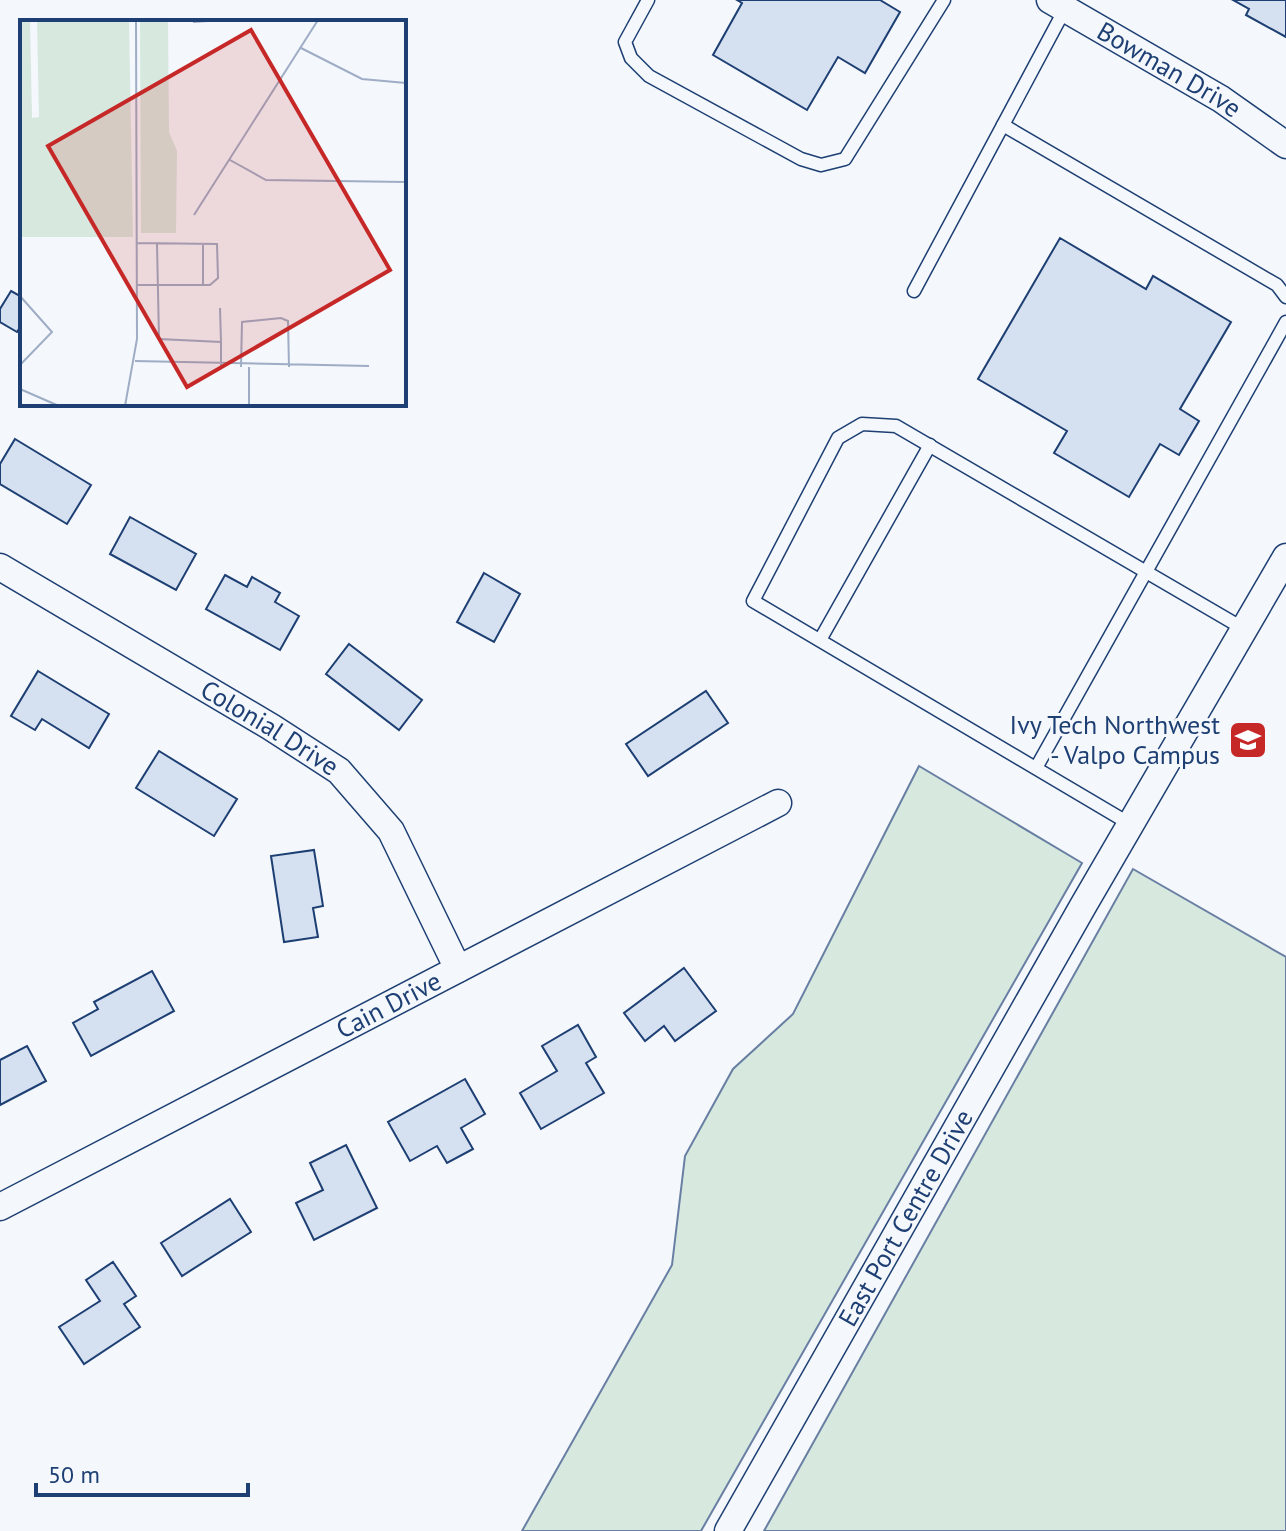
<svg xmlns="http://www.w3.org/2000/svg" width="1286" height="1531" font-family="'PT Sans',sans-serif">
	<rect width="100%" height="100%" fill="#f4f7fb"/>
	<!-- green -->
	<g fill="#d7e8df" stroke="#687fa3" stroke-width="2">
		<path d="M 919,766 L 1082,863 L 701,1531 L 522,1531 L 672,1265 L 685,1156 L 733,1069 L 793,1014 Z"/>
		<path d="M 1133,869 L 1286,957 L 1286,1531 L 764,1531 Z"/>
	</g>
	<!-- building -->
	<g fill="#d5e0f0" stroke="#1d3f73" stroke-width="2">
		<path d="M 737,0 L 880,0 L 900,12 L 865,73 L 838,57 L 807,110 L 713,55 L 742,3 Z"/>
		<path d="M 1233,0 L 1286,0 L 1286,37 L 1246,15 L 1249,9 Z"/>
		<path d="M 1060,238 L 1146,289 L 1153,276 L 1231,322 L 1180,409 L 1199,421 L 1179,455 L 1160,444 L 1129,497 L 1054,453 L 1067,431 L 978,379 Z"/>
		<path d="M 11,291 L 22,297 L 22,324 L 17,332 L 0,322 L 0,309 Z"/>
		<path d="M 15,439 L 91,485 L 67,524 L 0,484 L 0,464 Z"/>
		<path d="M 130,517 L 196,554 L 176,590 L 110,554 Z"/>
		<path d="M 484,573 L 520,594 L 494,642 L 457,622 Z"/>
		<path d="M 225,575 L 247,587 L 252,577 L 280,593 L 275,602 L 299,616 L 280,650 L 206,609 Z"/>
		<path d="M 349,644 L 422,700 L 399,730 L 326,674 Z"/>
		<path d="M 38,671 L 109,714 L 89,748 L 42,719 L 35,730 L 11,716 Z"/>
		<path d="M 706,691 L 728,723 L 648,776 L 626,744 Z"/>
		<path d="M 159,751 L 237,799 L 214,836 L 136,788 Z"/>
		<path d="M 314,850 L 323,906 L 313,908 L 318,937 L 284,942 L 271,856 Z"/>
		<path d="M 684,968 L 716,1011 L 675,1041 L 664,1026 L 645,1041 L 624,1013 Z"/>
		<path d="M 152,971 L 174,1011 L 91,1056 L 73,1023 L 98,1009 L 94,1002 Z"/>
		<path d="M 578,1025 L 596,1057 L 586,1063 L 604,1093 L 541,1129 L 520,1093 L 557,1071 L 542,1046 Z"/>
		<path d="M 27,1046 L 46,1081 L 0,1105 L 0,1060 Z"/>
		<path d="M 465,1079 L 485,1114 L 461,1128 L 473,1149 L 447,1163 L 437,1146 L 410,1161 L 388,1122 Z"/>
		<path d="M 346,1145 L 377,1208 L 314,1240 L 296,1203 L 323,1190 L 310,1163 Z"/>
		<path d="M 230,1199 L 251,1232 L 182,1276 L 161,1243 Z"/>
		<path d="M 113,1262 L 136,1296 L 124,1304 L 140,1327 L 84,1364 L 59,1327 L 100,1301 L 86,1280 Z"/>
	</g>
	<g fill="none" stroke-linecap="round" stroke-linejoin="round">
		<defs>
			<g id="service">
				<path d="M 648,0 L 625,42 L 631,58 L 649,76 L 801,159 L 821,165 L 845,159 L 944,0"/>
				<path d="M 1065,9 L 1003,125 L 1277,285 L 1286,297"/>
				<path d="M 914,291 L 1003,125"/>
				<path d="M 820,640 L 930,445"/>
				<path d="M 1036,768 L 1286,322"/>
				<path d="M 1130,824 L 753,601 L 838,438 L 862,424 L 896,426 L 1244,629"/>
			</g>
			<g id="minor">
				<path id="s1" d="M 1050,0 L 1221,99 L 1286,145"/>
				<path id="s2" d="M 0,567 L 271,727 L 339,771 L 391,831 L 458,969"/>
				<path id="s3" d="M 0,1207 L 778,803"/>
				<path id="s4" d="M 728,1531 L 1083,906 L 1286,557"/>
			</g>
		</defs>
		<!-- service casing -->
		<use href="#service" stroke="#1d3f73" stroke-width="15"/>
		<!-- minor casing -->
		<use href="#minor" stroke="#1d3f73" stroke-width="29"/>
		<!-- service -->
		<use href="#service" stroke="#f4f7fb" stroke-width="12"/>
		<!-- minor -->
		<use href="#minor" stroke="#f4f7fb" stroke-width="26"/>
	</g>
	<!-- icons -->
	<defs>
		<symbol id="university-square" viewBox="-11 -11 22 22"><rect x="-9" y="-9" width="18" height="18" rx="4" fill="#c62828" stroke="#f4f7fb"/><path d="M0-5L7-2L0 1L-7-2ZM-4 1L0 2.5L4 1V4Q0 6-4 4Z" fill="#fff"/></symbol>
	</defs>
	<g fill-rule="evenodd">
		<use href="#university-square" x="1226" y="718" width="44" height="44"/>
	</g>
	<g text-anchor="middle" stroke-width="6" stroke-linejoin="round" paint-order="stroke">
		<!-- street labels -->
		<g font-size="26" fill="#1d3f73" stroke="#f4f7fb">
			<text dy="9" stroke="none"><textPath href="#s1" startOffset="138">Bowman Drive</textPath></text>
			<text dy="9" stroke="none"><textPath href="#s2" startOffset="314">Colonial Drive</textPath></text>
			<text dy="9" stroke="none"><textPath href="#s3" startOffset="438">Cain Drive</textPath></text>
			<text dy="9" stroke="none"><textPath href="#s4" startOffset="360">East Port Centre Drive</textPath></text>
		</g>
		<!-- poi labels -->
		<g font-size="26" fill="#1d3f73" stroke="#f4f7fb" text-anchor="end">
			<text x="1220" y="734">Ivy Tech Northwest<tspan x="1220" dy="30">- Valpo Campus</tspan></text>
		</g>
	</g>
	<!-- overview -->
	<g transform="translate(20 20)">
		<rect width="386" height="386" fill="#f4f7fb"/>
		<path d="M 0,0 L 10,0 L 12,98 L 19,97 L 17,0 L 109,0 L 113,217 L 0,217 ZM 120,0 L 148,0 L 149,112 L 157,131 L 156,213 L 121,213 Z" fill="#d7e8df"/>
		<path fill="none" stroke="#9eadc5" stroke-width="2" d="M 173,2 L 203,0M 281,28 L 342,59 L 386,63M 210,140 L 246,160 L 386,162M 174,195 L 298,0M 137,224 L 139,319 L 201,322 L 201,346M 183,224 L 183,265M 117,265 L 190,265 L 198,258 L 197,224 L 117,223M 0,276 L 32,312 L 0,345M 200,288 L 201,322M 115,341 L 349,346M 221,347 L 222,302 L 261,298 L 268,301 L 269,347M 0,369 L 39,386M 105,386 L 117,319 L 116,0M 229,386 L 229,347"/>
		<path fill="#c62828" fill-opacity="0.15" stroke="#c62828" stroke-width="4" d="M 231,10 L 370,250 L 167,367 L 28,126 Z"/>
		<rect width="386" height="386" fill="none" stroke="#1d3f73" stroke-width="4"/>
	</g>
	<!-- scale -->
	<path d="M36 1483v12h212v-12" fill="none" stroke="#1d3f73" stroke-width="4"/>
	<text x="48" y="1483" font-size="24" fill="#1d3f73" stroke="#f4f7fb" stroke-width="6" paint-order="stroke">50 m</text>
</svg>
